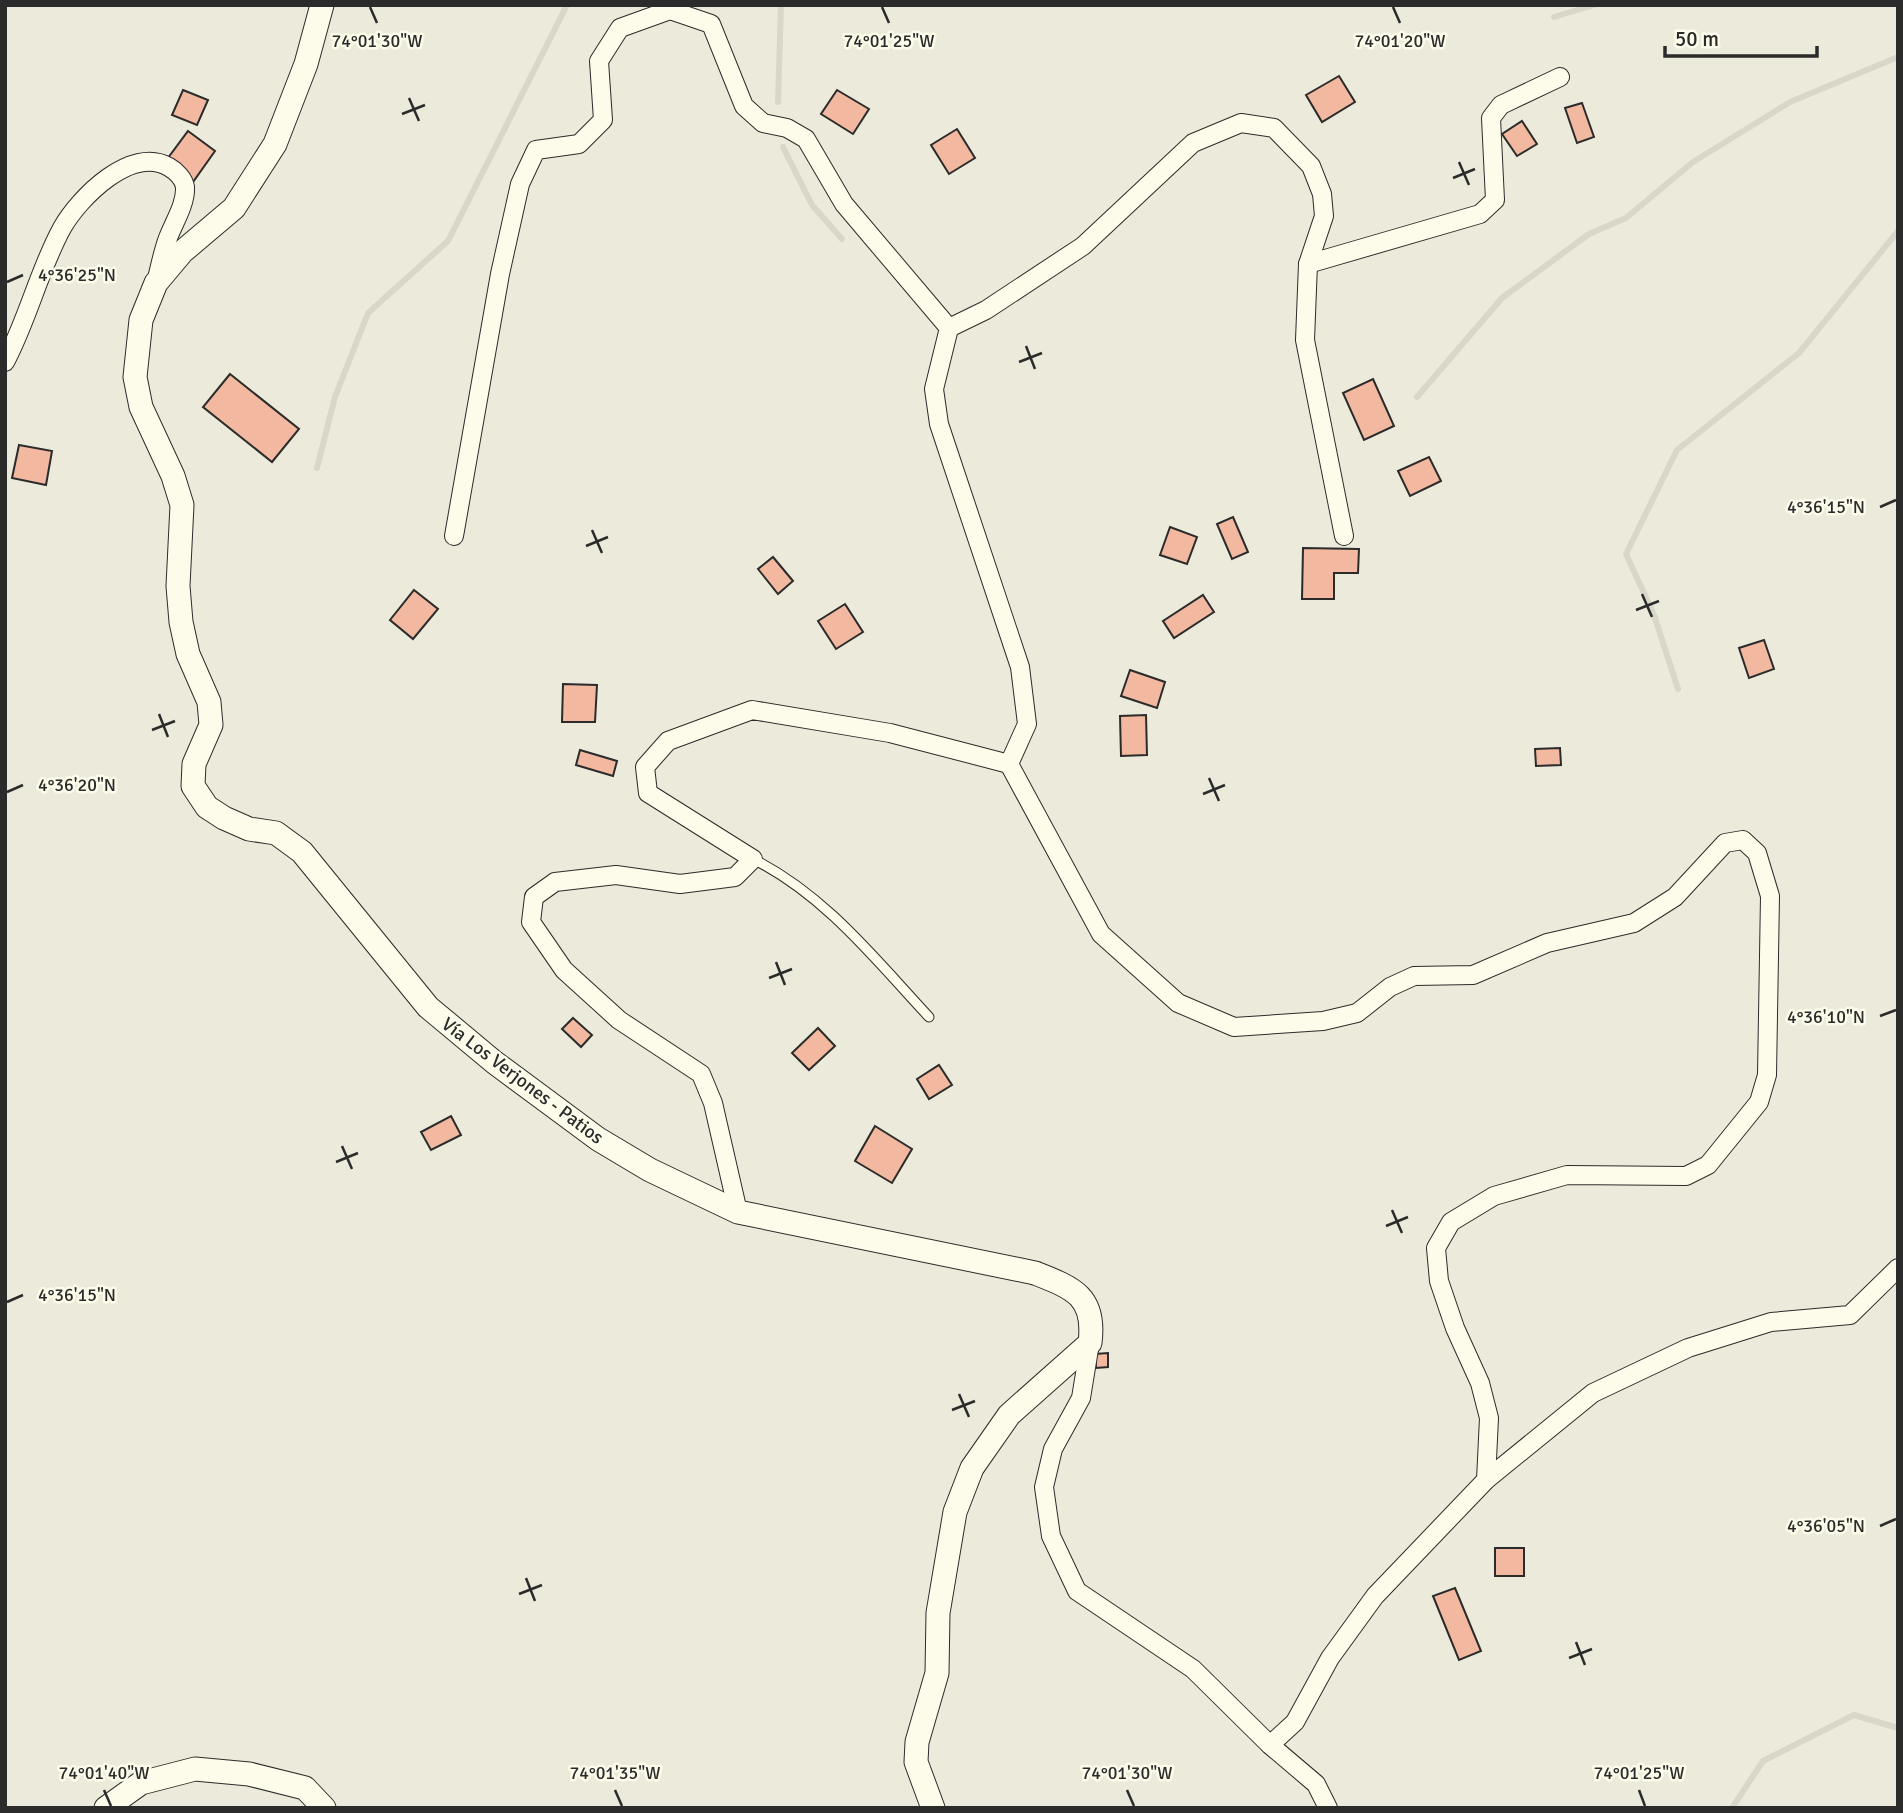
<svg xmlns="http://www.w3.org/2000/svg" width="1903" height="1813" font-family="Signika,sans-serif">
	<rect width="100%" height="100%" fill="#fdfbea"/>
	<!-- green -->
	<rect fill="#ecebdb" stroke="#74746e" stroke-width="2" x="5" y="5" width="1893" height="1803"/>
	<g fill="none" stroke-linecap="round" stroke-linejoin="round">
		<!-- stream -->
		<g stroke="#d8d7c9" stroke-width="6">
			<path d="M 1554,17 L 1594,5"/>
			<path d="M 778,102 L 781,5"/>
			<path d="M 783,147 L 812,205 L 842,239"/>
			<path d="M 1417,397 L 1502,298 L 1589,234 L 1626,218 L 1693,162 L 1790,102 L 1898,57"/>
			<path d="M 317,468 L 335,397 L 368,313 L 448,241 L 567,5"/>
			<path d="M 1678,689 L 1654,615 L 1626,554 L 1677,450 L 1799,353 L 1898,231"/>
			<path d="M 1732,1808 L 1763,1761 L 1854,1715 L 1898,1728"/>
		</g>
	</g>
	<!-- building -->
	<g fill="#f2b8a0" stroke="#2b2b2b" stroke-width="2">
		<path d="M 1339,76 L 1355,102 L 1322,122 L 1306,95 Z"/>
		<path d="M 183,90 L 208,100 L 197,125 L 172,115 Z"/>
		<path d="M 837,90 L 869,109 L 853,134 L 821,114 Z"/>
		<path d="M 1582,103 L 1594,137 L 1577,143 L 1565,108 Z"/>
		<path d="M 1522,121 L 1537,144 L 1517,156 L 1502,134 Z"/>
		<path d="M 957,129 L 975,158 L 949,174 L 931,145 Z"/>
		<path d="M 188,131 L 215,151 L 193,182 L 165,162 Z"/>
		<path d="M 230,374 L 299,429 L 272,462 L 203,407 Z"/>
		<path d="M 1373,379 L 1394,426 L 1364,440 L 1343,393 Z"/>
		<path d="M 19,445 L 52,451 L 46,485 L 12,478 Z"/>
		<path d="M 1429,457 L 1441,481 L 1410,496 L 1398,471 Z"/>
		<path d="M 1233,517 L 1248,552 L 1232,559 L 1217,524 Z"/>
		<path d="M 1170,527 L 1197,537 L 1187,564 L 1160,555 Z"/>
		<path d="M 1303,548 L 1359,549 L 1358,573 L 1334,573 L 1334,599 L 1302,599 Z"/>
		<path d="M 773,557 L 793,581 L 778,594 L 758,569 Z"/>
		<path d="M 414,590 L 438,609 L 413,639 L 390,620 Z"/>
		<path d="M 1203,595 L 1214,612 L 1174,638 L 1163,621 Z"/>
		<path d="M 845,604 L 863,632 L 836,649 L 818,621 Z"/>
		<path d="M 1764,640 L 1774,669 L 1749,678 L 1739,648 Z"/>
		<path d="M 1130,670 L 1165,682 L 1157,708 L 1121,696 Z"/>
		<path d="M 563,684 L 597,685 L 595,722 L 562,722 Z"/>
		<path d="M 1146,715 L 1147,755 L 1121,756 L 1120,716 Z"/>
		<path d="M 1560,748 L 1561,765 L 1536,766 L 1535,749 Z"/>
		<path d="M 580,750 L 617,761 L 613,776 L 576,765 Z"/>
		<path d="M 573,1018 L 592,1035 L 581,1047 L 562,1029 Z"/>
		<path d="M 818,1028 L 835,1046 L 809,1070 L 792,1053 Z"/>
		<path d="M 939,1065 L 952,1085 L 929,1099 L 917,1079 Z"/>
		<path d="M 451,1116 L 461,1135 L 431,1150 L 421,1132 Z"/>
		<path d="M 875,1126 L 912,1149 L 892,1183 L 855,1161 Z"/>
		<path d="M 1108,1353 L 1108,1367 L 1096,1368 L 1095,1354 Z"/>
		<rect x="1495" y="1548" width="29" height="28"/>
		<path d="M 1455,1588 L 1481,1651 L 1459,1660 L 1433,1596 Z"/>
	</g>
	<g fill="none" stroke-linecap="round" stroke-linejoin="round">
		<defs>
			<path id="service" d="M 753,859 C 825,895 875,959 929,1017"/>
			<g id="minor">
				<path d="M 1308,264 L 1480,214 L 1495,200 L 1491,118 L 1501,105 L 1560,77"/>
				<path d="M 949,328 L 986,310 L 1083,246 L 1193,143 L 1241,123 L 1274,128 L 1311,166 L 1322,194 L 1324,216 L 1308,264 L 1305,340 L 1344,536"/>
				<path d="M 949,328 L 934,389 L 939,424 L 1020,667 L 1027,724 L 1009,764"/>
				<path d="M 5,362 C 28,319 39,270 62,228 C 79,198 131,145 169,167 C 176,171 184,179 185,187 C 186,204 174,222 168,238 C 163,251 160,266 157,279"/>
				<path d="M 454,536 L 500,274 L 520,184 L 536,150 L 579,144 L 603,120 L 599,61 L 620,28 L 670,10 L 711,24 L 744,106 L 763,123 L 787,128 L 806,139 L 844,204 L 949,328"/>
				<path d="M 738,1212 L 713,1103 L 701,1074 L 619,1020 L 564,970 L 531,922 L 534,897 L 555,882 L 616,875 L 680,884 L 735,877 L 753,859 L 648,793 L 645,767 L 668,741 L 752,710 L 890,733 L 1009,764 L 1101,934 L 1178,1003 L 1234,1027 L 1323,1021 L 1357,1013 L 1390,987 L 1414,976 L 1473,975 L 1547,943 L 1634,923 L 1675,897 L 1725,843 L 1743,840 L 1757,853 L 1770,896 L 1767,1075 L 1759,1102 L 1708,1165 L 1686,1176 L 1567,1175 L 1494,1196 L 1451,1222 L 1436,1248 L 1439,1281 L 1455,1328 L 1480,1383 L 1489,1418 L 1486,1480"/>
				<path d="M 1090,1343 L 1081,1398 L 1053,1449 L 1044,1487 L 1051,1536 L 1077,1591 L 1193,1669 L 1270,1745 L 1316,1784 L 1328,1808"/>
				<path d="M 1270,1745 L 1295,1722 L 1330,1658 L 1375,1596 L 1486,1480 L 1593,1393 L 1688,1348 L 1771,1322 L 1850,1315 L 1898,1268"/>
			</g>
			<g id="tertiary">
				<path d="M 322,5 L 306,64 L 275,144 L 234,208 L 182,252 L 156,283 L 141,320 L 135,377 L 141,407 L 173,476 L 182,505 L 178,586 L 181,622 L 188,654 L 209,702 L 211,725 L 194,764 L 193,786 L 207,807 L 224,818 L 249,829 L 276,833 L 302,852 L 428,1007 L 494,1062 L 598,1139 L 650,1170 L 738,1212 L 1035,1273 C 1073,1288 1096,1296 1090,1343 L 1009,1415 L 972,1468 L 955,1512 L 938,1613 L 937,1673 L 917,1742 L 916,1762 L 933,1808"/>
				<path d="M 106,1808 L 141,1783 L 195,1769 L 249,1774 L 305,1788 L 324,1808"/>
			</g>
		</defs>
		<!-- service casing -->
		<use href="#service" stroke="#2b2b2b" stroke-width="11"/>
		<!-- minor casing -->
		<use href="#minor" stroke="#2b2b2b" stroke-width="20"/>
		<!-- tertiary casing -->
		<use href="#tertiary" stroke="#2b2b2b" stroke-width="25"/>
		<!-- service -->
		<use href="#service" stroke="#fdfbea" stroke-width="9"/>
		<!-- minor -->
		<use href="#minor" stroke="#fdfbea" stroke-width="18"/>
		<!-- tertiary -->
		<use href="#tertiary" stroke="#fdfbea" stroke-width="23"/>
	</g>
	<!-- ticks -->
	<path fill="none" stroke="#2b2b2b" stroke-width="2.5" d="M 370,7 L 377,23M 882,7 L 889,23M 1393,7 L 1400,23M 409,98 L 419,121M 402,114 L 425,105M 1459,162 L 1469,185M 1453,178 L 1475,169M 7,282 L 23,275M 1026,346 L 1035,369M 1019,362 L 1042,353M 1880,507 L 1896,500M 592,530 L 602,553M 586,546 L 608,537M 1642,594 L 1652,617M 1636,610 L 1659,601M 159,714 L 168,737M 152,730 L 175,721M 1209,778 L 1219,801M 7,792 L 23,785M 1203,794 L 1225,785M 776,962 L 785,985M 769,978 L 792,969M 1880,1016 L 1896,1010M 342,1146 L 352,1169M 336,1162 L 358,1153M 1392,1210 L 1402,1233M 1386,1226 L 1408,1217M 7,1302 L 23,1295M 959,1394 L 969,1417M 952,1410 L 975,1401M 1880,1526 L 1896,1519M 526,1578 L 535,1601M 519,1594 L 542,1585M 1576,1642 L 1585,1665M 1569,1658 L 1592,1649M 104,1790 L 111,1806M 615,1790 L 622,1806M 1127,1790 L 1134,1806M 1639,1790 L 1645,1806"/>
	<g text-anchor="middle" stroke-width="5" stroke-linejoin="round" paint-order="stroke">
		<!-- street labels -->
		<g font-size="19" fill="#2b2b2b" stroke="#fdfbea">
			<text transform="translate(523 1080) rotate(37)" y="7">Vía Los Verjones - Patios</text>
		</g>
	</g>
	<g font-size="18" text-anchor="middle" fill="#2b2b2b" stroke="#fdfbea" stroke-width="5" stroke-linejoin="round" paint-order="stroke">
		<text x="377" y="47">74°01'30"W</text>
		<text x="889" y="47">74°01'25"W</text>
		<text x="1400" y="47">74°01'20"W</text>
		<text x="77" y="281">4°36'25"N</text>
		<text x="1826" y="513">4°36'15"N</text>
		<text x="77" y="791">4°36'20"N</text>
		<text x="1826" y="1023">4°36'10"N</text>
		<text x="77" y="1301">4°36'15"N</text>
		<text x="1826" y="1532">4°36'05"N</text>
		<text x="104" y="1779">74°01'40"W</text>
		<text x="615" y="1779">74°01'35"W</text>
		<text x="1127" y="1779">74°01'30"W</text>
		<text x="1639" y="1779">74°01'25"W</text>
	</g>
	<!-- border -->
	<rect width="1903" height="1813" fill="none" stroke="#2b2b2b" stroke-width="14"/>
	<!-- scale -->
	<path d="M1665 46v10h152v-10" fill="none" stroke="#2b2b2b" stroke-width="3.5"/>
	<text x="1675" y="46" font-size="21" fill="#2b2b2b" stroke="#fdfbea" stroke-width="5" paint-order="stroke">50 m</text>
</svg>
